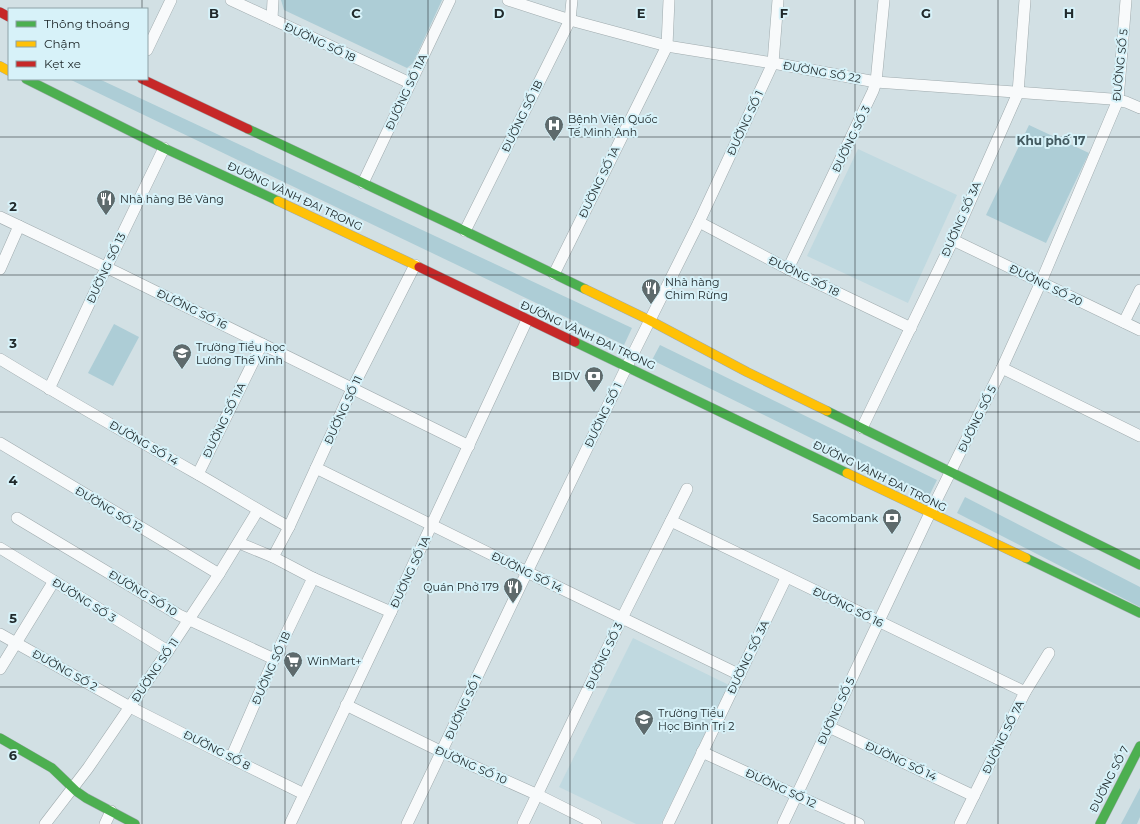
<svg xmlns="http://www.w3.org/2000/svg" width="1140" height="824" font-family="Montserrat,sans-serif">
	<rect width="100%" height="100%" fill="#d2e0e4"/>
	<!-- built -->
	<g fill="#c0d9e0">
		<path d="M 858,149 L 957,195 L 908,303 L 807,256 Z"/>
		<path d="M 633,638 L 729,685 L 661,824 L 636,824 L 559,787 Z"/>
	</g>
	<!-- green -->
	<g fill="#adcdd6">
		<path d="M 281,0 L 442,0 L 413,63 L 407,68 L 284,10 Z"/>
		<path d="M 69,79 L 99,79 L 632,328 L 624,345 Z"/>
		<path d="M 1029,125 L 1089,153 L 1046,243 L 986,215 Z"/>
		<path d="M 114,324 L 139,337 L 113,386 L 88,373 Z"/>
		<path d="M 660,345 L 937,480 L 929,496 L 652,360 Z"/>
		<path d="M 965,497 L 1140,587 L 1140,607 L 957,513 Z"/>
		<path d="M 1140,788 L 1140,817 L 1137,824 L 1121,824 Z"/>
	</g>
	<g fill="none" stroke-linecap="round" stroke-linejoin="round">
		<defs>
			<g id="street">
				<path d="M 231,0 L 410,83"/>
				<path d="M 508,0 L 570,20 L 667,46 L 773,63 L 876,82 L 1111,99 L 1126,102 L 1140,108"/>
				<path d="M 272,19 L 273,0"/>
				<path d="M 147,50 L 171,0"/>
				<path d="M 363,183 L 450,0"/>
				<path d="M 0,217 L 120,274 L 469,446"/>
				<path d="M 699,222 L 788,269 L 911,328"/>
				<path d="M 465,231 L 570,20 L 572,0"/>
				<path d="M 953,240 L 1140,330"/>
				<path d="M 0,269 L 19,226"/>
				<path d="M 788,269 L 873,91 L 876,82 L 884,0"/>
				<path d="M 554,274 L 667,46 L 669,0"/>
				<path d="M 1124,322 L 1140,290"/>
				<path d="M 0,359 C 64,398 129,435 194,472 C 226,490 257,510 289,527"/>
				<path d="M 1002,368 L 1140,436"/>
				<path d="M 49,389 L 106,268 L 164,148"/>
				<path d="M 862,428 L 953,240 L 1018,93 L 1025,0"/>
				<path d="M 0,443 L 219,574"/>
				<path d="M 316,468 L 527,572 L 740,675"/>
				<path d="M 198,474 L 262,344"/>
				<path d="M 17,518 L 179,615 L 274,659"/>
				<path d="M 671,521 L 1025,692"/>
				<path d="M 239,543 L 273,557 L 313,578 L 391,612"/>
				<path d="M 0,548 L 168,651"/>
				<path d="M 273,557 L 289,527 L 352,389 L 415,265"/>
				<path d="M 0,634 L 16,643 L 130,707 L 231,758 L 304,794"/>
				<path d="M 0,669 L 54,581"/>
				<path d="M 346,705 L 442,752 L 538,795 L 596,824"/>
				<path d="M 829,727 L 974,796"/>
				<path d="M 702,752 L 859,824"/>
				<path d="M 231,758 L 274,659 L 313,578"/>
				<path d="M 45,824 L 88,768 L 168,651 L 219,574 L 258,510"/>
				<path d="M 105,824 L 111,811"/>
				<path d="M 290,824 L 391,612 L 527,320"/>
				<path d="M 407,824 L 527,572 L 627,366 L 699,222 L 773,63 L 778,0"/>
				<path d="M 523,824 L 622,618 L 687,489"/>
				<path d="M 668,824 L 786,578"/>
				<path d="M 783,824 L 930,513 L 1002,368 L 1041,282 L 1118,100 L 1126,0"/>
				<path d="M 960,824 L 1025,692 L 1049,653"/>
			</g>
			<g id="fast">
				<path d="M 26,79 L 164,148 L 278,201"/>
				<path d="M 248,129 L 465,231 L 585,289"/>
				<path d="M 575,342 L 847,473"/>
				<path d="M 827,411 L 1140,565"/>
				<path d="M 1026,558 L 1140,613"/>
				<path d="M 0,738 L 52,768 L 76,791 L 86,798 L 135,824"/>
				<path d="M 1100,824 L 1140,746"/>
			</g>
			<g id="slow">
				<path d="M 0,66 L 9,71"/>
				<path d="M 278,201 L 419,267"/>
				<path d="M 585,289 L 649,320 L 747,372 L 827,411"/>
				<path d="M 847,473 L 1026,558"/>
			</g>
			<g id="jam">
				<path d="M 0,12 L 9,17"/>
				<path d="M 142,79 L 248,129"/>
				<path d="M 419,267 L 575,342"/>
			</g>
		</defs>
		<!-- street casing -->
		<use href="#street" stroke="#9faaad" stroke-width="12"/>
		<!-- fast casing -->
		<use href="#fast" stroke="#9faaad" stroke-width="10"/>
		<!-- slow casing -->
		<use href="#slow" stroke="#9faaad" stroke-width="10"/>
		<!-- jam casing -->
		<use href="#jam" stroke="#9faaad" stroke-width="10"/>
		<!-- street -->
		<use href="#street" stroke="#f8fafb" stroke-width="11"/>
		<!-- fast -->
		<use href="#fast" stroke="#4caf50" stroke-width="9"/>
		<!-- slow -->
		<use href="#slow" stroke="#ffc107" stroke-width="9"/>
		<!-- jam -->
		<use href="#jam" stroke="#c62828" stroke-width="9"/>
	</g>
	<!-- grid -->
	<path fill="none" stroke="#202a2c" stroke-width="1" stroke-opacity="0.55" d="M 142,0 L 142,9M 285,0 L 285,824M 428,0 L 428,824M 570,0 L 570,824M 712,0 L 712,824M 855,0 L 855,824M 998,0 L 998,824M 142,79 L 142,824M 0,137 L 1140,137M 0,275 L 1140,275M 0,412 L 1140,412M 0,549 L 1140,549M 0,687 L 1140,687"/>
	<!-- icons -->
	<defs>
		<symbol id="hospital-pin" viewBox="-11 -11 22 30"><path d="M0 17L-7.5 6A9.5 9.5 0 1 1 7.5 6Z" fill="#5e6a6c" stroke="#d7f2f9"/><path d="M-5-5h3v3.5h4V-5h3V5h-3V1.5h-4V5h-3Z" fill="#fff"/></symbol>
		<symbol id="restaurant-pin" viewBox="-11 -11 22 30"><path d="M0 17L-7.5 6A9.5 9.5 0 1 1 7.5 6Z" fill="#5e6a6c" stroke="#d7f2f9"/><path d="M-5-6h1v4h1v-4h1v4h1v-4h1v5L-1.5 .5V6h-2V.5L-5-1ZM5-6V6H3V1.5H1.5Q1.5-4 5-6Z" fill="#fff"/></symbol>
		<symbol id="school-pin" viewBox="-11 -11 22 30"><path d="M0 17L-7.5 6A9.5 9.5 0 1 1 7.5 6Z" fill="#5e6a6c" stroke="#d7f2f9"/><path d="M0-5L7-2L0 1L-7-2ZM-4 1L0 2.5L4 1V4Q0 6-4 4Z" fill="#fff"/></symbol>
		<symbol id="bank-pin" viewBox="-11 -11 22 30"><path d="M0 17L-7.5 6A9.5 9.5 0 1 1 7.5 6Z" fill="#5e6a6c" stroke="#d7f2f9"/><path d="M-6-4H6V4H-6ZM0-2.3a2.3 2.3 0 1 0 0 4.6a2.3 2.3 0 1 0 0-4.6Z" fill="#fff"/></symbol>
		<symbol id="supermarket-pin" viewBox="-11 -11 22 30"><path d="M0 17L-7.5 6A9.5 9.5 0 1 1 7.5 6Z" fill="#5e6a6c" stroke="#d7f2f9"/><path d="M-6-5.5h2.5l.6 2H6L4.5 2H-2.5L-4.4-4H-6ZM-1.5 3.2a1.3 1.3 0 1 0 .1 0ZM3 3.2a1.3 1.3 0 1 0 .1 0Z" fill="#fff"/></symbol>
	</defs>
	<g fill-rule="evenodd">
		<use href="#hospital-pin" x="543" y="114" width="22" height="30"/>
		<use href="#restaurant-pin" x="95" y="188" width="22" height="30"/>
		<use href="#restaurant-pin" x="640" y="277" width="22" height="30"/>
		<use href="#school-pin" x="171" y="342" width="22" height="30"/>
		<use href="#bank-pin" x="583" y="365" width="22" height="30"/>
		<use href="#bank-pin" x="881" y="507" width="22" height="30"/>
		<use href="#restaurant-pin" x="502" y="576" width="22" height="30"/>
		<use href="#supermarket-pin" x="282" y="650" width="22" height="30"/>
		<use href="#school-pin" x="633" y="708" width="22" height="30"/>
	</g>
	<g text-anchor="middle" stroke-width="4" stroke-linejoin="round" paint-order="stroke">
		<!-- street labels -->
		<g font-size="11" fill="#202a2c" stroke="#d7f2f9">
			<text transform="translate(320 42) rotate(25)" y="4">ĐƯỜNG SỐ 18</text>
			<text transform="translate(1120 65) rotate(-84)" y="4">ĐƯỜNG SỐ 5</text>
			<text transform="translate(822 72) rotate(10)" y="4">ĐƯỜNG SỐ 22</text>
			<text transform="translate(406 92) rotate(-65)" y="4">ĐƯỜNG SỐ 11A</text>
			<text transform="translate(522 116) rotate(-64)" y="4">ĐƯỜNG SỐ 1B</text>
			<text transform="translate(745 123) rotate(-65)" y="4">ĐƯỜNG SỐ 1</text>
			<text transform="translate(851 139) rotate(-64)" y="4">ĐƯỜNG SỐ 3</text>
			<text transform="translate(599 182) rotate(-64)" y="4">ĐƯỜNG SỐ 1A</text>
			<text transform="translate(295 196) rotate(25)" y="4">ĐƯỜNG VÀNH ĐAI TRONG</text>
			<text transform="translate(961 219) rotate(-66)" y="4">ĐƯỜNG SỐ 3A</text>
			<text transform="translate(106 268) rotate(-65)" y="4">ĐƯỜNG SỐ 13</text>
			<text transform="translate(804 276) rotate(26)" y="4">ĐƯỜNG SỐ 18</text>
			<text transform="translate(1046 285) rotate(26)" y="4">ĐƯỜNG SỐ 20</text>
			<text transform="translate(192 309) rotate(26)" y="4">ĐƯỜNG SỐ 16</text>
			<text transform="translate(588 335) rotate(25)" y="4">ĐƯỜNG VÀNH ĐAI TRONG</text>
			<text transform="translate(343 410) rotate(-65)" y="4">ĐƯỜNG SỐ 11</text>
			<text transform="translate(603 415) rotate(-64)" y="4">ĐƯỜNG SỐ 1</text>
			<text transform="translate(977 419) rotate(-64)" y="4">ĐƯỜNG SỐ 5</text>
			<text transform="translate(224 420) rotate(-64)" y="4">ĐƯỜNG SỐ 11A</text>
			<text transform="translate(144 443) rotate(30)" y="4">ĐƯỜNG SỐ 14</text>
			<text transform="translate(880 476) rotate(26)" y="4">ĐƯỜNG VÀNH ĐAI TRONG</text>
			<text transform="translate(109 509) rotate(31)" y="4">ĐƯỜNG SỐ 12</text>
			<text transform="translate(410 572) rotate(-65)" y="4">ĐƯỜNG SỐ 1A</text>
			<text transform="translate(527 572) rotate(26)" y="4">ĐƯỜNG SỐ 14</text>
			<text transform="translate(143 593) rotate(31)" y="4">ĐƯỜNG SỐ 10</text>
			<text transform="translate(84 600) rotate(32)" y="4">ĐƯỜNG SỐ 3</text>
			<text transform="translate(848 607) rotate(26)" y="4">ĐƯỜNG SỐ 16</text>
			<text transform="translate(604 656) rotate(-65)" y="4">ĐƯỜNG SỐ 3</text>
			<text transform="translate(748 657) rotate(-64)" y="4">ĐƯỜNG SỐ 3A</text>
			<text transform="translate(271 668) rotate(-66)" y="4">ĐƯỜNG SỐ 1B</text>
			<text transform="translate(65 670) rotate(29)" y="4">ĐƯỜNG SỐ 2</text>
			<text transform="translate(155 670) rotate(-56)" y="4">ĐƯỜNG SỐ 11</text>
			<text transform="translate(463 707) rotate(-65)" y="4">ĐƯỜNG SỐ 1</text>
			<text transform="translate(836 711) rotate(-65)" y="4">ĐƯỜNG SỐ 5</text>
			<text transform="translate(1003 737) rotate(-64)" y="4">ĐƯỜNG SỐ 7A</text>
			<text transform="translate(217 750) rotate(27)" y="4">ĐƯỜNG SỐ 8</text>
			<text transform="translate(901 761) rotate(25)" y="4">ĐƯỜNG SỐ 14</text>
			<text transform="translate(471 765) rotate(24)" y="4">ĐƯỜNG SỐ 10</text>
			<text transform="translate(1109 779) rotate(-63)" y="4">ĐƯỜNG SỐ 7</text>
			<text transform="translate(781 788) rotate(25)" y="4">ĐƯỜNG SỐ 12</text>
		</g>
		<!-- poi labels -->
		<g font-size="11" fill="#202a2c" stroke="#d7f2f9" text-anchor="start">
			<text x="568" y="123">Bệnh Viện Quốc<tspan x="568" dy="13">Tế Minh Anh</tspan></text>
			<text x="120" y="203">Nhà hàng Bê Vàng</text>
			<text x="665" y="286">Nhà hàng<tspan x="665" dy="13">Chim Rừng</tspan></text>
			<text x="196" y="351">Trường Tiểu học<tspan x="196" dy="13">Lương Thế Vinh</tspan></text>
			<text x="580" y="380" text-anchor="end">BIDV</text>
			<text x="878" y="522" text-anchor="end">Sacombank</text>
			<text x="499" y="591" text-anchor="end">Quán Phở 179</text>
			<text x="307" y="665">WinMart+</text>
			<text x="658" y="717">Trường Tiểu<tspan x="658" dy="13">Học Bình Trị 2</tspan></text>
		</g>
		<!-- neighbourhood labels -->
		<g font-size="12" font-weight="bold" fill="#435a60" stroke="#d7f2f9">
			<text x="1051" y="145">Khu phố 17</text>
		</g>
	</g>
	<g font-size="13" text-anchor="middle" font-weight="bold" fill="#202a2c" stroke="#d7f2f9" stroke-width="4" stroke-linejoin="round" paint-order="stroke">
		<text x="214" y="18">B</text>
		<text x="356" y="18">C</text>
		<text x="499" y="18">D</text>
		<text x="641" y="18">E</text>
		<text x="784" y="18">F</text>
		<text x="926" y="18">G</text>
		<text x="1069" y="18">H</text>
		<text x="13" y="211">2</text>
		<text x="13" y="348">3</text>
		<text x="13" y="485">4</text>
		<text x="13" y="623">5</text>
		<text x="13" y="760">6</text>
	</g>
	<!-- legend -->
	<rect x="8" y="8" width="140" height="72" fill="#d7f2f9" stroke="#8ea2a7"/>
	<rect x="16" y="21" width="20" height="6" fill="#4caf50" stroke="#8ea2a7"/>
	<text x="44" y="28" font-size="12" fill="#202a2c">Thông thoáng</text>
	<rect x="16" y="41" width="20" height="6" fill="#ffc107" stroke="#8ea2a7"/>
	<text x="44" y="48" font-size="12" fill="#202a2c">Chậm</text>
	<rect x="16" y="61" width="20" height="6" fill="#c62828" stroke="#8ea2a7"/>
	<text x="44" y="68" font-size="12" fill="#202a2c">Kẹt xe</text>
</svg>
